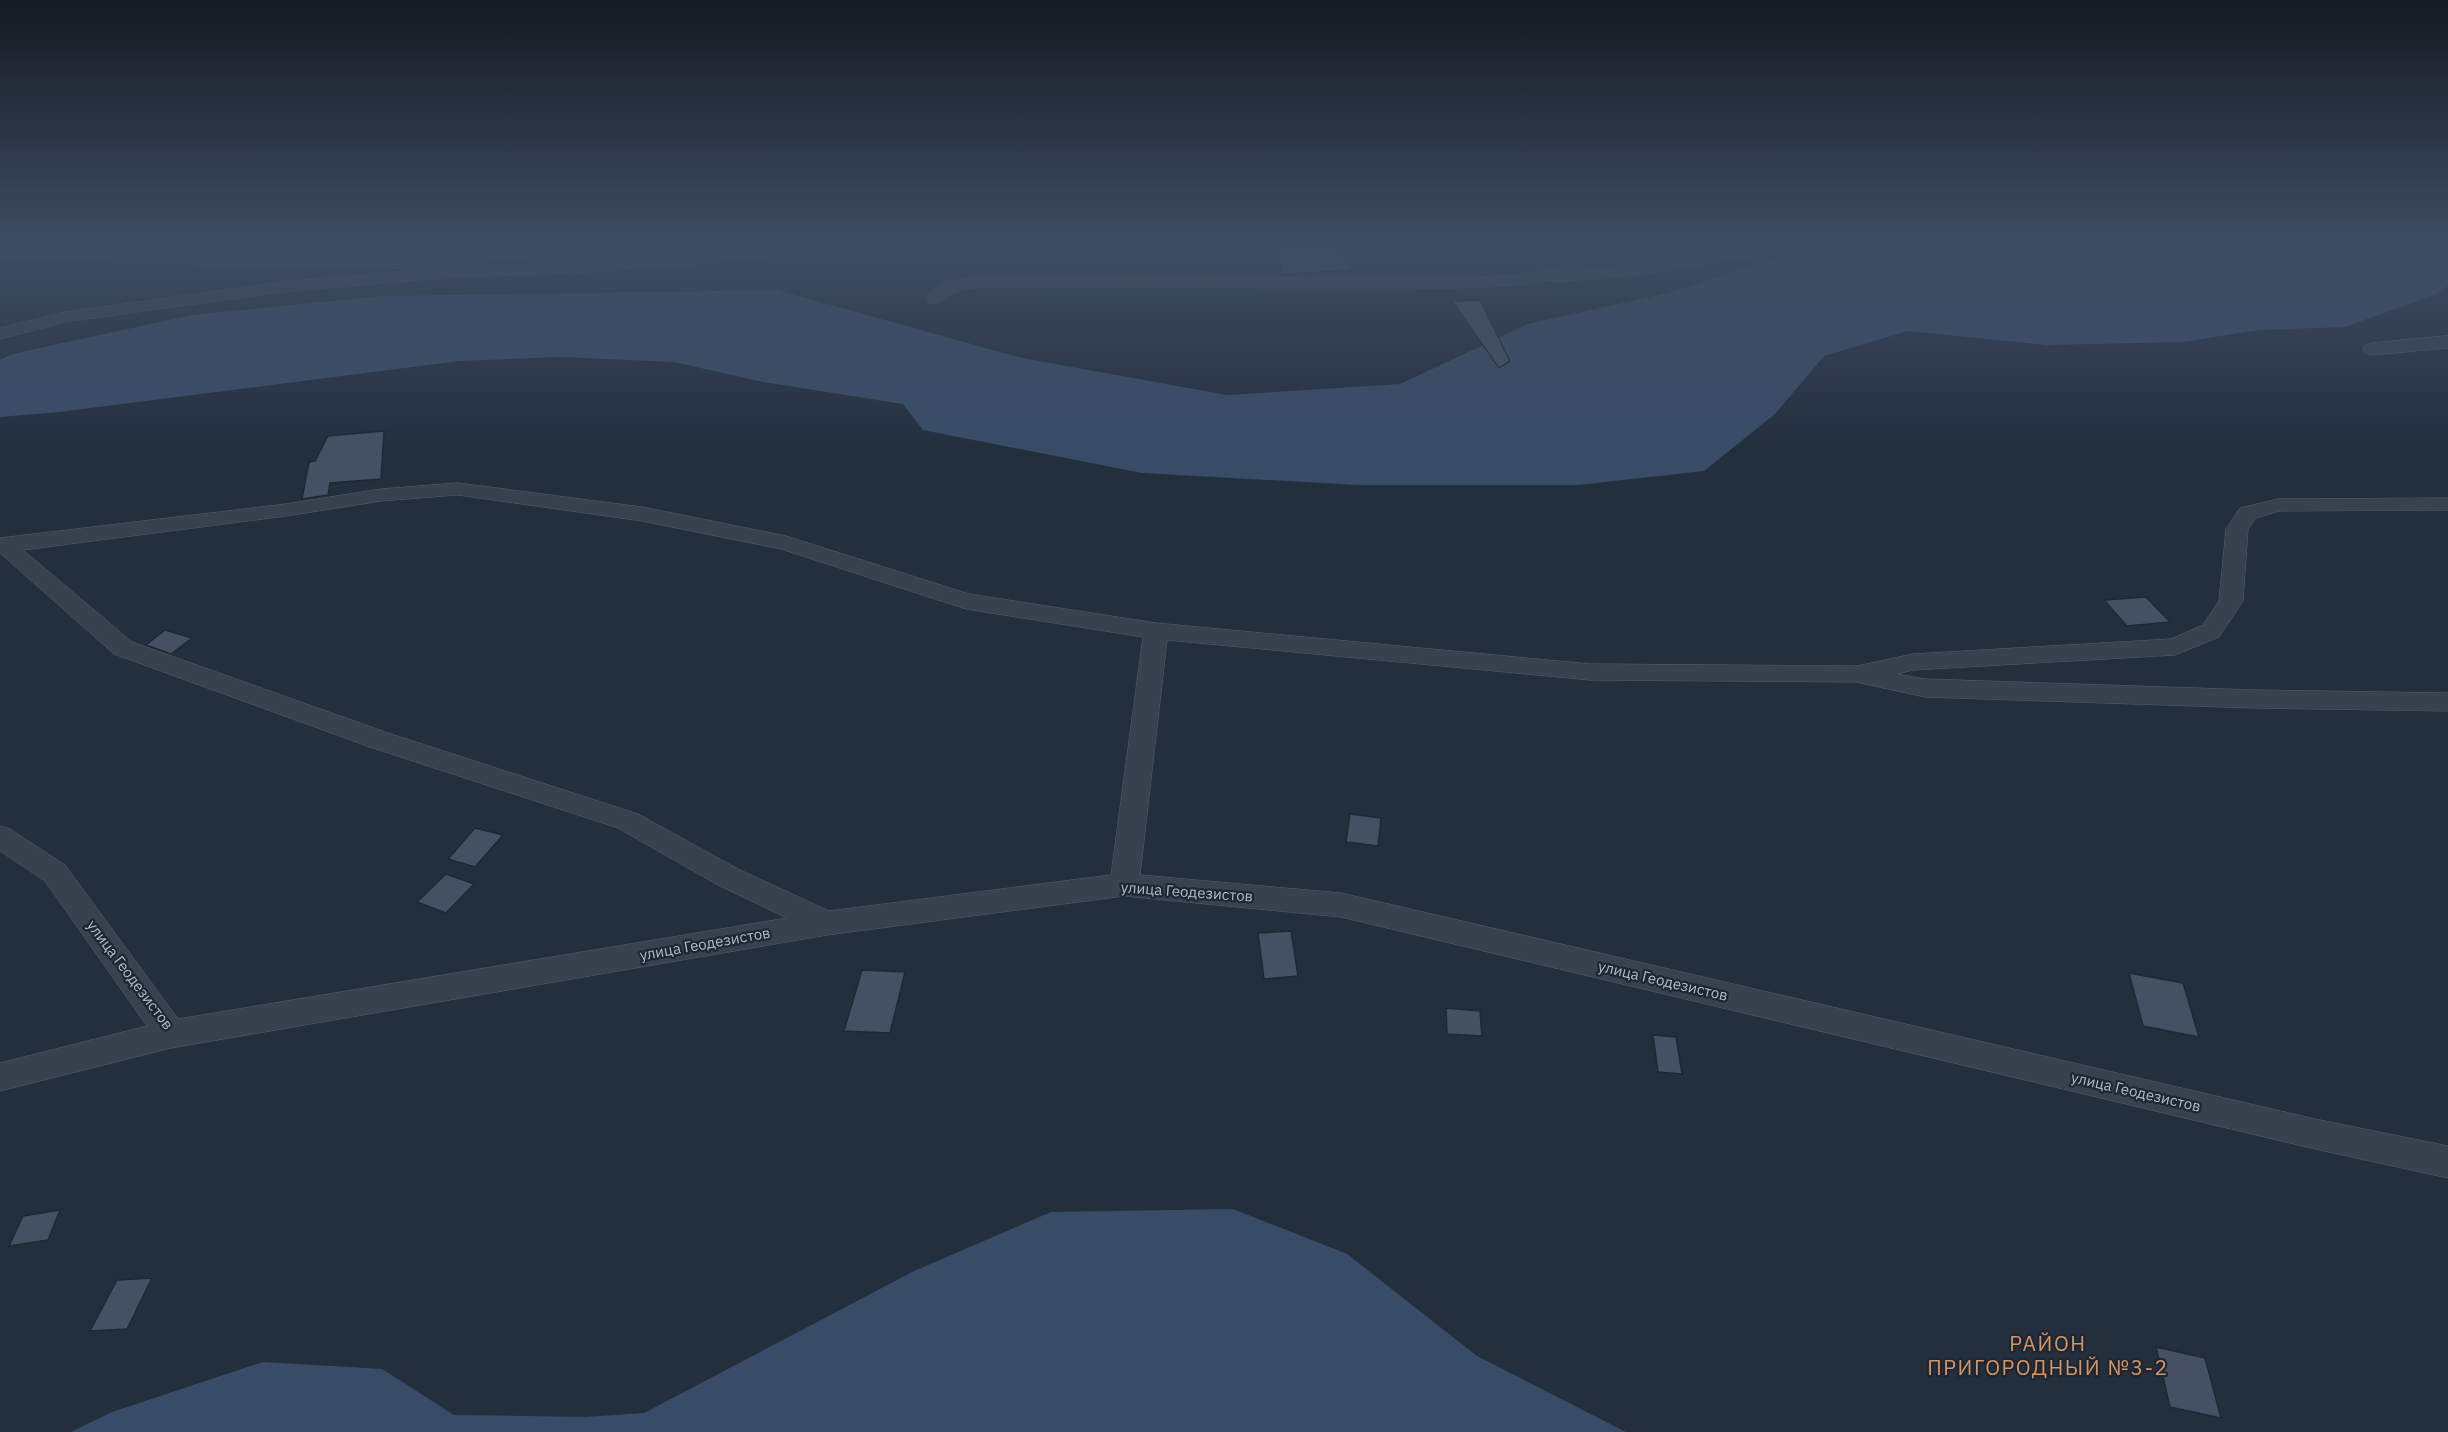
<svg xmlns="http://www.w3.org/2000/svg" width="2448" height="1432" font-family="'IBM Plex Sans',sans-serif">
	<rect width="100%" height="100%" fill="#242f3e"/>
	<!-- water -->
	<g fill="#394c67">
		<path d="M 0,248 L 608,248 L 428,270 L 0,260 Z"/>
		<path d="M 1815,248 L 2099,248 L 2114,252 L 2160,248 L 2448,248 L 2448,286 L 2431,296 L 2345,327 L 2259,330 L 2182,342 L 2047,345 L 1908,331 L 1824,356 L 1775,414 L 1704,471 L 1578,485 L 1358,485 L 1142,473 L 923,430 L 903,404 L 763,382 L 674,362 L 559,357 L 459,361 L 59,412 L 0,417 L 0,360 L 12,354 L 192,315 L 382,296 L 777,290 L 1022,358 L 1227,395 L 1400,384 L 1528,324 L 1672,292 L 1781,256 Z"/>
		<path d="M 1233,1209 L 1347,1254 L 1477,1356 L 1626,1432 L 71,1432 L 112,1412 L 263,1362 L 382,1369 L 454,1415 L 585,1417 L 644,1413 L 914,1271 L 1051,1212 Z"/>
	</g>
	<!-- building -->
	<g fill="#455162" stroke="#1f2835" stroke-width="1.5">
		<path d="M 1275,248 L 1336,248 L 1352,270 L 1283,274 Z"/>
		<path d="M 1480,300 L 1510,361 L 1499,368 L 1452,301 Z"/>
		<path d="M 384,431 L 381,479 L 330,483 L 328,495 L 302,499 L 309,462 L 315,461 L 328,436 Z"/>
		<path d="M 2146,597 L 2170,622 L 2127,626 L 2104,600 Z"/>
		<path d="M 165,630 L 192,638 L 171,654 L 146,645 Z"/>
		<path d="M 1350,814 L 1381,818 L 1378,846 L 1346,842 Z"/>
		<path d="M 475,828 L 503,835 L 475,867 L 448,859 Z"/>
		<path d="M 446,874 L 474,884 L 446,913 L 417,902 Z"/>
		<path d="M 1291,931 L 1298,976 L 1264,979 L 1258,933 Z"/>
		<path d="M 862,970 L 905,972 L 890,1033 L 844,1031 Z"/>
		<path d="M 2129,973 L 2183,983 L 2199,1037 L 2143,1026 Z"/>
		<path d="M 1446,1008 L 1480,1011 L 1482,1036 L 1447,1034 Z"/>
		<path d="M 1653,1035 L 1676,1037 L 1682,1074 L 1658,1072 Z"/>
		<path d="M 60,1210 L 48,1240 L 9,1246 L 23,1216 Z"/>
		<path d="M 152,1278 L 127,1329 L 90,1331 L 117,1280 Z"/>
		<path d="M 2156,1347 L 2205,1358 L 2221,1418 L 2170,1407 Z"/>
	</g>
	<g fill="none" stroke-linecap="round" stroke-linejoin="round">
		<defs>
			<g id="minor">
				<path d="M 751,248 L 798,248 L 790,253 L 708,263 L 592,272 L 441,278 L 290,291 L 65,322 L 0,339 L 0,328 L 65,312 L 290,281 L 441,268 L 592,262 Z"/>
				<path d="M 1565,248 L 1582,248 L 1587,255 L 1581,270 L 1637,265 L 1741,248 L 1778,248 L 1770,253 L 1637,275 L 1556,282 L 1549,280 L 1529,284 L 1458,288 L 982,287 C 974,288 965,288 958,291 C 946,295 941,306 928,303 L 925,299 C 938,280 961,279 982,277 L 1458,278 L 1529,274 L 1566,265 L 1570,255 Z"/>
				<path d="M 2448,336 L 2448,348 L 2372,355 L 2365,353 L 2363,349 L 2365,345 L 2372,343 Z"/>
				<path d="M 458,483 L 642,507 L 786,536 L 969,594 L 1156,623 L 1590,664 L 1857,666 L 1913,654 L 2171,639 L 2203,625 L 2219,601 L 2226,529 L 2240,508 L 2278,499 L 2448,498 L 2448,510 L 2279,511 L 2256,518 L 2248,529 L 2243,601 L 2219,637 L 2175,655 L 1913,670 L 1897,674 L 1925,679 L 2255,690 L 2448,693 L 2448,711 L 2255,708 L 1925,697 L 1856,682 L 1590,680 L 1167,640 L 1140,875 L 1341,893 L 2315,1119 L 2448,1146 L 2448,1178 L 2315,1149 L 1341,917 L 1124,896 L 827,935 L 171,1048 L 0,1091 L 0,1063 L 147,1026 L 45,881 L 0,851 L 0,826 L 10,829 L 65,865 L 178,1019 L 787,918 L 718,885 L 618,828 L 370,747 L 114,654 L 0,553 L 0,538 L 286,504 L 381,489 ZM 458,495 L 642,521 L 781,549 L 966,609 L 1143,637 L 1111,875 L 829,911 L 738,869 L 638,814 L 388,733 L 132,642 L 23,550 L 286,516 L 381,501 Z"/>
			</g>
		</defs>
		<!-- minor casing -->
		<use href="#minor" stroke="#565f6c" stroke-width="1"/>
		<!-- minor -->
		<use href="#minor" fill="#38414e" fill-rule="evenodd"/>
	</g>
	<!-- sky -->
	<linearGradient id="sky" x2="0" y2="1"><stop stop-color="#141a22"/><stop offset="0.55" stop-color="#3f4d63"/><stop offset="1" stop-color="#3f4d63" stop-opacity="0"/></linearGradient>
	<rect width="2448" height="448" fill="url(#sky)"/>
	<g text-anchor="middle" stroke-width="4.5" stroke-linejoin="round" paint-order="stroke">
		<!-- street labels -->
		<g font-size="15" fill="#b4bcc9" stroke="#1d2633">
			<text transform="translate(1187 892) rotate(4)" y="5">улица Геодезистов</text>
			<text transform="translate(705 944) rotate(-10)" y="5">улица Геодезистов</text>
			<text transform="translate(130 975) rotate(53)" y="5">улица Геодезистов</text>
			<text transform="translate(1663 981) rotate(13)" y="5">улица Геодезистов</text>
			<text transform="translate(2136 1092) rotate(13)" y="5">улица Геодезистов</text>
		</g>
		<!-- near-quarter labels -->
		<g font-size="21" letter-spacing="1.5" fill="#d59563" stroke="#1d2633">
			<text x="2048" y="1351">РАЙОН<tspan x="2048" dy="24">ПРИГОРОДНЫЙ №3-2</tspan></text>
		</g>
	</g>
</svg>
